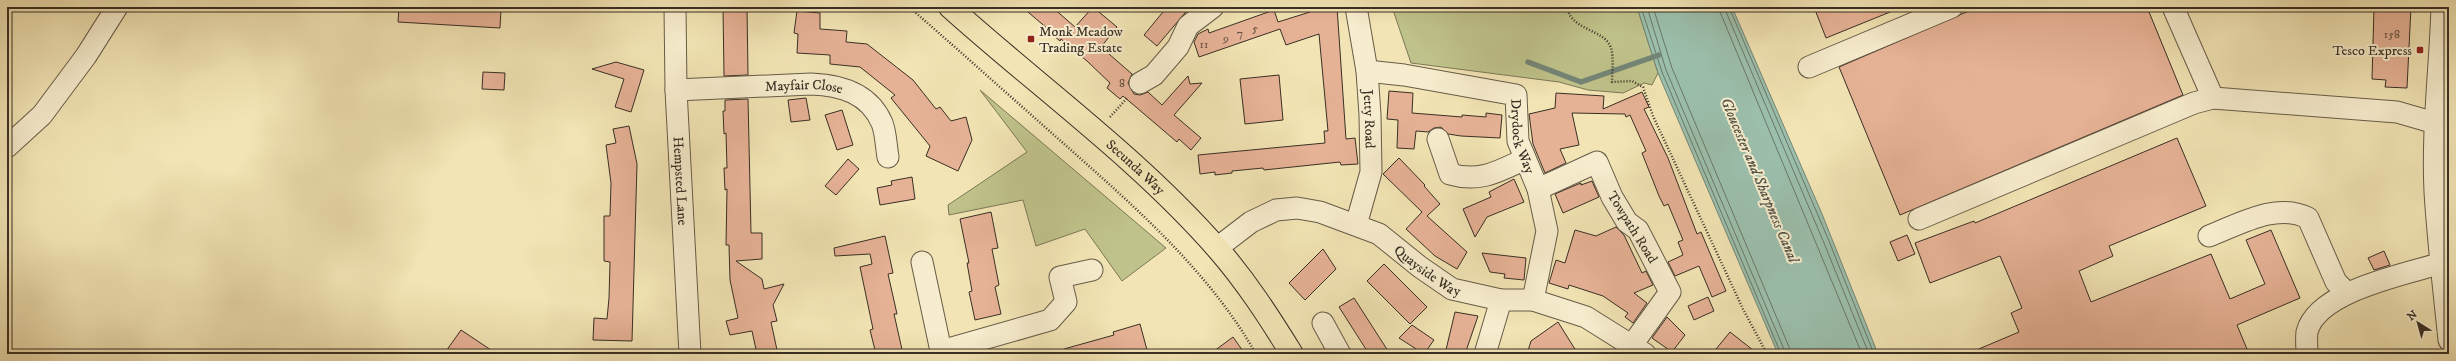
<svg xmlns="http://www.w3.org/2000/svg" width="2456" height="361" font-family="'IM FELL DW Pica',serif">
	<rect width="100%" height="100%" fill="#f2e4b4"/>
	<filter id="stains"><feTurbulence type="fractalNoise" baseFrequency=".005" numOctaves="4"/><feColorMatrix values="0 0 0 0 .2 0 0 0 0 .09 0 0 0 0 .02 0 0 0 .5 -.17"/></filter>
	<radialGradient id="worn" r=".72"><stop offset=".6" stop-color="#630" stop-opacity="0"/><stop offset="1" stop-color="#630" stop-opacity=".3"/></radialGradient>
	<!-- green -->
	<g fill="#bfc28a" stroke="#7c7857">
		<path d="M 1392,7 L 1637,7 L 1658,73 L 1652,85 L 1644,83 L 1623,93 L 1588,90 L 1559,82 L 1411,63 Z"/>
		<path d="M 980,90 L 1166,248 L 1122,281 L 1085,229 L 1036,246 L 1023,200 L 949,215 L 948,205 L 1027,152 Z"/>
	</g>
	<!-- water -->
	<path fill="#9bbfac" stroke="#748576" d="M 1637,7 L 1732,7 L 1822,214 L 1878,354 L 1778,354 L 1658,73 Z"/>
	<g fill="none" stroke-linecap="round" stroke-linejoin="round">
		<!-- shore -->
		<g stroke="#6a7768" stroke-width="1">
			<path d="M 1641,7 L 1662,72 L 1781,354"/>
			<path d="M 1647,7 L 1666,70 L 1786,354"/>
			<path d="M 1653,7 L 1672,68 L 1792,354"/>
			<path d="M 1718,7 L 1862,354"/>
			<path d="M 1724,7 L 1824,243 L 1869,354"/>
			<path d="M 1729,7 L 1829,241 L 1874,354"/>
		</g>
		<!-- stream -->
		<path stroke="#748576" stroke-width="5.5" d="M 1528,62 L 1581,82 L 1659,55"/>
	</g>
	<!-- building -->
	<g fill="#e6b296" stroke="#392f24">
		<path d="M 399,7 L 501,9 L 500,28 L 398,22 Z"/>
		<path d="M 723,7 L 747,7 L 748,75 L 724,76 Z"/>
		<path d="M 1022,7 L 1052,7 L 1075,27 L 1093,7 L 1117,27 L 1101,47 L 1132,74 L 1128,83 L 1134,94 L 1140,95 L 1148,92 L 1162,105 L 1188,76 L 1190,84 L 1202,83 L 1174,115 L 1201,138 L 1191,150 L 1179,139 L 1177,142 L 1123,96 L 1120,99 L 1107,88 L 1110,83 L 1087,61 L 1061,39 L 1060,41 L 1047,30 L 1048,29 Z"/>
		<path d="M 1167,7 L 1190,7 L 1157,46 L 1144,35 Z"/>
		<path d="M 1310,7 L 1337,7 L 1346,139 L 1355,138 L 1358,164 L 1341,165 L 1340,162 L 1264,170 L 1263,168 L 1232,171 L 1232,173 L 1215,175 L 1215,172 L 1200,174 L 1198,155 L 1325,143 L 1324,131 L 1328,131 L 1319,34 L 1286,45 L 1280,29 L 1199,57 L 1194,42 L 1198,34 L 1208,29 L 1209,33 L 1274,10 L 1278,22 L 1310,12 Z"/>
		<path d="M 1814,7 L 1900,7 L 1900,8 L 1826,38 Z"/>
		<path d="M 1978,7 L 2147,7 L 2183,95 L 1900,215 L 1839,67 Z"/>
		<path d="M 2374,7 L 2411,7 L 2407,88 L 2385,87 L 2386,80 L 2372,79 Z"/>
		<path d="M 797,11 L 820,13 L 820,29 L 847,31 L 846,42 L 867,44 L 913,80 L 936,109 L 940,107 L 951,121 L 966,117 L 972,140 L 958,171 L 926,156 L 930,146 L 891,98 L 895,95 L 860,67 L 830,64 L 830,55 L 797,53 L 798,34 L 794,33 Z"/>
		<path d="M 616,62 L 644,70 L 631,112 L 615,107 L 624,79 L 592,69 Z"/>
		<path d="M 483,72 L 505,73 L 504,90 L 482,89 Z"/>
		<path d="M 1279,75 L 1283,120 L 1245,124 L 1240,79 Z"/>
		<path d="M 1389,91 L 1413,93 L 1412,113 L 1462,117 L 1462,115 L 1486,117 L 1486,113 L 1502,115 L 1500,138 L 1461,136 L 1448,134 L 1441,127 L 1434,128 L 1428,132 L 1416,131 L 1414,149 L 1397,148 L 1398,120 L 1387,119 Z"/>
		<path d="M 1642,92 L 1649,107 L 1644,109 L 1668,158 L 1697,234 L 1701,232 L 1726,291 L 1712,297 L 1699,266 L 1675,276 L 1668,262 L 1683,255 L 1678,242 L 1683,240 L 1668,204 L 1664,206 L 1659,196 L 1642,153 L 1646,151 L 1630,115 L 1626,117 L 1625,114 L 1572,113 L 1579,145 L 1560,149 L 1566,163 L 1545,173 L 1533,144 L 1529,114 L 1555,108 L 1556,93 L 1604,96 L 1603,109 Z"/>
		<path d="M 806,98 L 810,120 L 791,122 L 788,100 Z"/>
		<path d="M 748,99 L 751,233 L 762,233 L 762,259 L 736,261 L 762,279 L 764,289 L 784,284 L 773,305 L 777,321 L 771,322 L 777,350 L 761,354 L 757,354 L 752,331 L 730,335 L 726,321 L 738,318 L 730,280 L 729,245 L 726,245 L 727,189 L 725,190 L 724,168 L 727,168 L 726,133 L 724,134 L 723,111 L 725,111 L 725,100 Z"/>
		<path d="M 842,110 L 853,145 L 837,150 L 825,115 Z"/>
		<path d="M 629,126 L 637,164 L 632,341 L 593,340 L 594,318 L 607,319 L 609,298 L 610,262 L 604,261 L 604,216 L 610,216 L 611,183 L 606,145 L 616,143 L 613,129 Z"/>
		<path d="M 2177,138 L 2206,206 L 2109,246 L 2113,256 L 2079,271 L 2091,302 L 2211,254 L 2230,299 L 2265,284 L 2246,240 L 2271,230 L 2300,298 L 2237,325 L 2249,354 L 1967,354 L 2019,332 L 2011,313 L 2022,308 L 2000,256 L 1930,283 L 1915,243 L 1974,221 L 1975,223 Z"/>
		<path d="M 1399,158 L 1425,185 L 1424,186 L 1440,204 L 1427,216 L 1467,252 L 1457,269 L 1435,256 L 1406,229 L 1422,212 L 1383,174 Z"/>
		<path d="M 848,159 L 859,169 L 836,195 L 825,186 Z"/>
		<path d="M 912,177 L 915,199 L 880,205 L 877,188 L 892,185 L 891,181 Z"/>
		<path d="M 1514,179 L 1524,202 L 1487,217 L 1475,237 L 1463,209 L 1491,197 L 1489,192 Z"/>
		<path d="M 1592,181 L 1599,197 L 1563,213 L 1555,194 L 1576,185 L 1581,183 L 1581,185 Z"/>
		<path d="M 991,212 L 998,248 L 992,249 L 999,285 L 995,287 L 1001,314 L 975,320 L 969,292 L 972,291 L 967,263 L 969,263 L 960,219 Z"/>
		<path d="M 1616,227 L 1624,235 L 1642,273 L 1646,271 L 1653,285 L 1634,293 L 1647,303 L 1633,323 L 1625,317 L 1628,313 L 1603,296 L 1569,285 L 1568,289 L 1549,283 L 1556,260 L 1565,263 L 1575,230 L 1596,236 Z"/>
		<path d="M 1907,235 L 1915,254 L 1898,261 L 1890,242 Z"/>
		<path d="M 885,236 L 893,273 L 888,274 L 897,314 L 894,314 L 903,354 L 876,354 L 870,330 L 873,329 L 860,267 L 872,264 L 870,254 L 835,256 L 834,248 Z"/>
		<path d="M 1323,249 L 1336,269 L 1305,300 L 1289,283 Z"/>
		<path d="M 2384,251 L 2390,265 L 2374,270 L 2368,258 Z"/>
		<path d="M 1482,253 L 1526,258 L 1524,280 L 1504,278 L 1505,274 L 1490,272 Z"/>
		<path d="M 1384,264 L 1427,307 L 1410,324 L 1367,281 Z"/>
		<path d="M 1708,297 L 1714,311 L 1694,320 L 1688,306 Z"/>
		<path d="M 1354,298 L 1390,354 L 1369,354 L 1339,307 Z"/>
		<path d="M 1455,312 L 1478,316 L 1465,354 L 1445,354 Z"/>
		<path d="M 1667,317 L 1685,335 L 1672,352 L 1652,338 Z"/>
		<path d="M 1558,322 L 1578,354 L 1527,354 L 1531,341 Z"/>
		<path d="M 1140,324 L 1147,350 L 1133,354 L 1064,354 L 1064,349 L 1114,335 L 1113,332 Z"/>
		<path d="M 1412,325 L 1434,340 L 1424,354 L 1399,338 Z"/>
		<path d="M 461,330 L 497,354 L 444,354 Z"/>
		<path d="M 1730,332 L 1758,354 L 1712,354 Z"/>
		<path d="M 1233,337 L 1245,354 L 1210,354 Z"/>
	</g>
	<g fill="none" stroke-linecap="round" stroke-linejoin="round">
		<defs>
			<g id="minor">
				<path id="s1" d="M 675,7 L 676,90 L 690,354"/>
				<path id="s2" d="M 1356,7 L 1367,71 L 1370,115 L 1371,172 L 1356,225"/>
				<path d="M 2173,7 L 2213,98"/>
				<path d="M 2442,7 C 2440,69 2432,130 2435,192 C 2438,241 2444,291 2449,340"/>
				<path d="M 1809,67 L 1952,7"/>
				<path id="s3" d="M 1367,71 L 1404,75 L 1516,95 L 1518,141 L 1538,189 L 1547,231 L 1533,300"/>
				<path d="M 1140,83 L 1154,75 L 1178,47 L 1188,26 L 1213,7"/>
				<path id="s4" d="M 676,90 L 811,84 C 841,85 869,93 882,123 C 886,133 886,146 888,157"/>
				<path d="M 1438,139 L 1450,174 C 1480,183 1499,171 1525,159"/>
				<path d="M 7,147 L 42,115 L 86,56 L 117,7"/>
				<path d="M 1538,189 L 1597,162 L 1612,197 L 1627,222 L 1638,230 L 1670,292 L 1632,345"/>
				<path d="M 1919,219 L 2194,103 L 2213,98 L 2397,112 L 2435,123"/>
				<path d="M 2209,236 C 2240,224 2276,202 2308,218 L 2336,282 L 2347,293"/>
				<path id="s5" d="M 1217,248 L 1251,222 L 1276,210 L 1297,208 L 1320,212 L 1379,234 L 1420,267 L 1452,289 L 1501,300 L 1533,300 L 1586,317 L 1645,354"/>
				<path d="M 922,262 L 941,351"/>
				<path d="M 1323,323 L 1340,354"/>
				<path d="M 941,354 L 941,351 L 1050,320 L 1066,302 L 1060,277 L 1092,270"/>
				<path d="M 1485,354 L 1501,300"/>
				<path d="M 2307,354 C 2307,347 2306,339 2307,332 C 2317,291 2406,274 2442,263"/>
			</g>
			<g id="major">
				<path id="s6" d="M 950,7 C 1039,87 1137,157 1217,248 C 1246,281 1269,317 1292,354"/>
			</g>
		</defs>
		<!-- minor casing -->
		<use href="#minor" stroke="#675c48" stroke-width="23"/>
		<!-- major casing -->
		<use href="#major" stroke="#392f24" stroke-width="24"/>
		<!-- path -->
		<g stroke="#392f24" stroke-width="2.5" stroke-dasharray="1 2" stroke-linecap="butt">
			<path d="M 909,7 C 961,52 1012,98 1063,143 C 1134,206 1209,271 1256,354"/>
			<path d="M 1567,7 C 1571,31 1605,29 1611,48 C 1614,58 1612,72 1612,82 L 1632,81 L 1643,87 L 1653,116 L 1743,309 L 1767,354"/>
			<path d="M 1110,117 L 1128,97"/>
		</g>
		<!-- minor -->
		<use href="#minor" stroke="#f7edce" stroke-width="21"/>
		<!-- major -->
		<use href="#major" stroke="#f2e4b4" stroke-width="22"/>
	</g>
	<!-- markers -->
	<g fill="#8f2418" stroke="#f7edce" stroke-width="1.5">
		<rect x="1027" y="35" width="8" height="8" rx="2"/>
		<rect x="2416" y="46" width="8" height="8" rx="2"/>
	</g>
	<g text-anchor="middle" stroke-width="4" stroke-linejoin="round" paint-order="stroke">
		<!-- number labels -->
		<g font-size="12" fill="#645040">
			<text x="1255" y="32">5</text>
			<text x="1240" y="37">7</text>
			<text x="2392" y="38">158</text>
			<text x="1226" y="42">9</text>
			<text x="1204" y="48">11</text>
			<text x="1122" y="87">8</text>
		</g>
		<!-- poi labels -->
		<g font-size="14" fill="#392f24" stroke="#f7edce" text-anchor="start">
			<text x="1039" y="36">Monk Meadow<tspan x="1039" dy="16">Trading Estate</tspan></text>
			<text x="2412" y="55" text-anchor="end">Tesco Express</text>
		</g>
		<!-- street labels -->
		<g font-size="14" fill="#392f24" stroke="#f7edce">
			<text dy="5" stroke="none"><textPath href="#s4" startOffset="128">Mayfair Close</textPath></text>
			<text dy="5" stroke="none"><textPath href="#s2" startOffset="113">Jetty Road</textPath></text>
			<text dy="5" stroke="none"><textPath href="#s3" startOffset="193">Drydock Way</textPath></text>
			<text dy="5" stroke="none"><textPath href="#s6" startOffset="245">Secunda Way</textPath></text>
			<text dy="5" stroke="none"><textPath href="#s1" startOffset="174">Hempsted Lane</textPath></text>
			<text transform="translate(1633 227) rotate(58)" y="5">Towpath Road</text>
			<text dy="5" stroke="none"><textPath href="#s5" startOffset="239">Quayside Way</textPath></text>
		</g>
		<!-- water labels -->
		<g font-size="15" font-style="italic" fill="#525346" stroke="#f7edce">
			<text transform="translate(1760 180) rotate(67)" y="5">Gloucester and Sharpness Canal</text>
		</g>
	</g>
	<!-- margin -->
	<rect width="2456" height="361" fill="none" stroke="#f2e4b4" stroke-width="24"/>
	<rect x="8" y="8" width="2440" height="345" fill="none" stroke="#392f24" stroke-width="2"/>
	<rect x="12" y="12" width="2432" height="337" fill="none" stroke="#392f24"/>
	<!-- north arrow -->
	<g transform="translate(2418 323) rotate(323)" stroke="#f7edce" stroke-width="3" paint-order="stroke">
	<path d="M0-3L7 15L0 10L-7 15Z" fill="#392f24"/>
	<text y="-6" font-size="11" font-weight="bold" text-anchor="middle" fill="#392f24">N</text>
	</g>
	<rect width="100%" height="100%" filter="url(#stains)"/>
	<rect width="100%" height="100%" fill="url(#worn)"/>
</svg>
